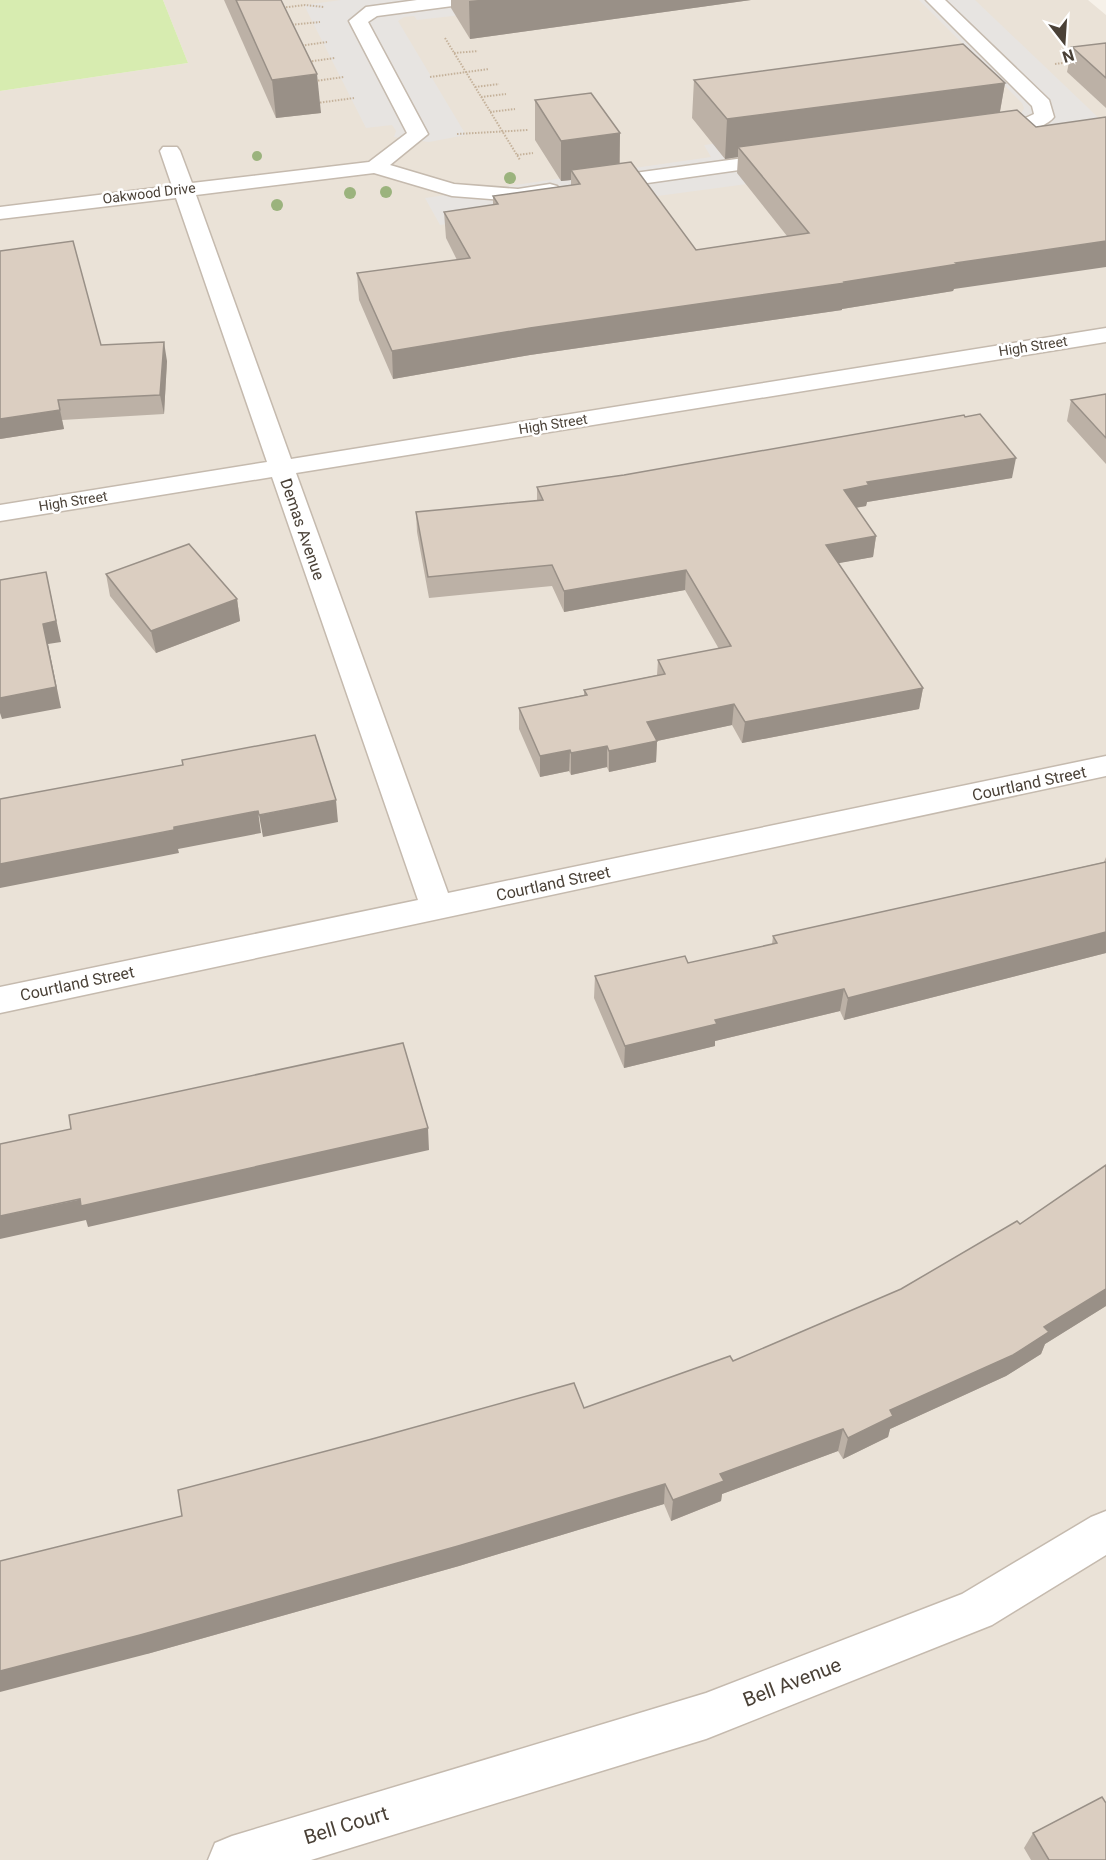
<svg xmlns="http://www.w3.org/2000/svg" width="1106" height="1860" font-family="Roboto,sans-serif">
	<rect width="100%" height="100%" fill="#f6f1e9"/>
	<!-- residential -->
	<path fill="#eae2d7" d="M 163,0 L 1088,0 L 1106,15 L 1106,1860 L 0,1860 L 0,91 L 188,63 Z"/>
	<!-- green -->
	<path fill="#d7ecb0" d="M 0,0 L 163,0 L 188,63 L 0,91 Z"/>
	<!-- parking -->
	<g fill="#e7e4e1">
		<path d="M 341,0 L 550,0 L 515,9 L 417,20 L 414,16 L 404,17 L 398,21 L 466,135 L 429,142 L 394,137 L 396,131 L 392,125 L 366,128 L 304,5 Z"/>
		<path d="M 919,0 L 975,0 L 1106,125 L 1106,136 L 440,225 L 425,198 L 711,157 L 704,145 L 980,108 L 991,121 L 1018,116 L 1022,112 L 1024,108 L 1022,103 Z"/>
	</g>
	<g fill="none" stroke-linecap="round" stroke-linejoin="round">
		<defs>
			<g id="street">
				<path d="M 417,0 L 469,0 L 466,4 L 460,5 L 377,16 L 368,22 L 428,134 L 390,165 L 454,184 L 518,189 L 550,184 L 557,186 L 560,190 L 557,194 L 518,201 L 452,196 L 374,173 L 196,195 L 291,459 L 1106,328 L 1106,342 L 296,473 L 448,893 L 1106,756 L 1106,776 L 0,1013 L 0,987 L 418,900 L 272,477 L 0,521 L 0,505 L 267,462 L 176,198 L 0,219 L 0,207 L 172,186 L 160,151 L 163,147 L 177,147 L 180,151 L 192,183 L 369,162 L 407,133 L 349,21 L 366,7 Z"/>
				<path d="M 926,0 L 945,0 L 1049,100 L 1054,117 C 1044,131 996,139 980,135 L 977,131 L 980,127 L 1019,121 L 1034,114 L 1032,106 Z"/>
				<path d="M 781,153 L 788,155 L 791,159 L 788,163 L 598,190 L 591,188 L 588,184 L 591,180 L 598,178 Z"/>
				<path d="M 1106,1511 L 1106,1555 L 992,1625 L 706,1739 L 311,1860 L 208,1860 L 215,1843 L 232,1836 L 706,1693 L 962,1594 L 1091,1517 Z"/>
			</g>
		</defs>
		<!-- street casing -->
		<use href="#street" stroke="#c5baae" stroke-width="3"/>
		<!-- path -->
		<g stroke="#c5b29b" stroke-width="2" stroke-dasharray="1.5 1.5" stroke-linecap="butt">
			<path d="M 280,8 L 305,5 L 324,7"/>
			<path d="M 289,25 L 320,22"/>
			<path d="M 445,38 L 520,160"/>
			<path d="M 299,46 L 327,42"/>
			<path d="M 454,53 L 478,51"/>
			<path d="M 306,62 L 335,58"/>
			<path d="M 1055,64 L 1070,62"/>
			<path d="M 430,77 L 489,69"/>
			<path d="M 315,81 L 344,77"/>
			<path d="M 475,87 L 499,84"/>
			<path d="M 481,97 L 506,94"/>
			<path d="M 317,103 L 354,98"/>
			<path d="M 490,112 L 515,109"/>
			<path d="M 457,134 L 528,130"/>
			<path d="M 517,155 L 533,153"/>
		</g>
		<!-- street -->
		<use href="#street" fill="#fff" fill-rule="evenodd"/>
	</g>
	<!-- trees -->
	<g fill="#9bb37d">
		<circle cx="257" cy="156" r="5"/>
		<circle cx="510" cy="178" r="6"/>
		<circle cx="386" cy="192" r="6"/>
		<circle cx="350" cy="193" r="6"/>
		<circle cx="277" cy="205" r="6"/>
	</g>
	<!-- wall -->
	<g fill="#bcb1a6">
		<path d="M 224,0 L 281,0 L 321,113 L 276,118 Z"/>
		<path d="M 451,0 L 751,0 L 470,39 L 451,8 Z"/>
		<path d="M 1106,43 L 1106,108 L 1067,72 L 1072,47 Z"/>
		<path d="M 694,80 L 1005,83 L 1000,112 L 953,291 L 842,309 L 842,310 L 530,355 L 393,379 L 359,300 L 357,273 L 457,260 L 446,238 L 444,212 L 493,205 L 493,196 L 571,185 L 571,180 L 561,181 L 535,140 L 535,100 L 620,133 L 620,163 L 696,250 L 787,236 L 737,173 L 738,157 L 725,159 L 692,118 Z"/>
		<path d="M 101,345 L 167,361 L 164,414 L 62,420 L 64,429 L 0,439 Z"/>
		<path d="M 1106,394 L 1106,464 L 1067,421 L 1071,400 Z"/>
		<path d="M 1012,478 L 867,502 L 866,506 L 856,508 L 876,536 L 873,557 L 838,563 L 923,688 L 919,709 L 742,743 L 732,725 L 657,741 L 656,762 L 609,772 L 607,767 L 571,775 L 569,771 L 540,777 L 519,729 L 519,708 L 584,695 L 584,690 L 657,675 L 658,660 L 719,649 L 685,590 L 564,612 L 552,586 L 429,598 L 417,532 L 416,512 L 537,501 L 537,487 Z"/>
		<path d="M 106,574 L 237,599 L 240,621 L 156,653 L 110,596 Z"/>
		<path d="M 1106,857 L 1106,953 L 844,1020 L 840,1011 L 715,1041 L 715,1046 L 624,1068 L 594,998 L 595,976 L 688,963 L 772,944 L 773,936 L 1104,862 Z"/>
		<path d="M 1106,1165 L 1106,1306 L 1045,1344 L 1041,1354 L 1006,1376 L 890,1429 L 888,1437 L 843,1459 L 838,1451 L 722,1494 L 721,1501 L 671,1521 L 664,1504 L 459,1566 L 147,1654 L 182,1516 L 584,1408 L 733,1361 L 901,1289 L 1020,1224 Z"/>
		<path d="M 1033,1833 L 1106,1860 L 1031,1860 L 1024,1848 Z"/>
	</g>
	<!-- shaded-wall -->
	<g fill="#999087">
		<path d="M 478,0 L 751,0 L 470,39 L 469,1 Z"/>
		<path d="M 317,74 L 321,113 L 276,118 L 272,80 Z"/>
		<path d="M 1005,83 L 998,122 L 738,147 L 738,157 L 725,159 L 727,119 Z"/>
		<path d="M 620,133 L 619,173 L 571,170 L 571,180 L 561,181 L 561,141 Z"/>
		<path d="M 1106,241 L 1106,267 L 954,289 L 953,291 L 842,309 L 842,310 L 530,355 L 393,379 L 392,351 L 530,328 L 844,282 L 956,263 Z"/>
		<path d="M 164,342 L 167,361 L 164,414 L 160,395 Z"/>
		<path d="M 60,410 L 64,429 L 0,439 L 0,419 Z"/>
		<path d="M 1016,458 L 1012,478 L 867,502 L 866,506 L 841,510 L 844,490 L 867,482 Z"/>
		<path d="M 876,536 L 873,557 L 823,566 L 826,545 Z"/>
		<path d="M 686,570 L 685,590 L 564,612 L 564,591 Z"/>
		<path d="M 46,572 L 61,642 L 48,644 L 61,708 L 2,719 L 0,713 L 0,698 L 43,624 Z"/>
		<path d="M 237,599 L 240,621 L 156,653 L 151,631 Z"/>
		<path d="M 923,688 L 919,709 L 742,743 L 745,722 Z"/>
		<path d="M 734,704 L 732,725 L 657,741 L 656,762 L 609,772 L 609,751 L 647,722 Z"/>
		<path d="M 607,746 L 607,767 L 571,775 L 571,753 Z"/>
		<path d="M 570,750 L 569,771 L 540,777 L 540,756 Z"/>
		<path d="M 336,800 L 338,822 L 263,837 L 259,815 Z"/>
		<path d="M 258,811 L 261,833 L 178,849 L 179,853 L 0,888 L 0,864 L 174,827 Z"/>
		<path d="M 1106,932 L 1106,953 L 844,1020 L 848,998 Z"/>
		<path d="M 844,989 L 840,1011 L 715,1041 L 715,1046 L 624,1068 L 625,1046 L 715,1020 Z"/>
		<path d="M 428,1128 L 429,1150 L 88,1227 L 86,1220 L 0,1239 L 0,1216 Z"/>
		<path d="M 1106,1289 L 1106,1306 L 1045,1344 L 1041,1354 L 1006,1376 L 890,1429 L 888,1437 L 843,1459 L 848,1438 L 890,1410 L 1044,1327 Z"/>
		<path d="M 843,1429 L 838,1451 L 722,1494 L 721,1501 L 671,1521 L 673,1500 L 720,1474 Z"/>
		<path d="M 665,1484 L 664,1504 L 459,1566 L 147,1654 L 0,1692 L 0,1671 Z"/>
	</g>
	<!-- building -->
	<g fill="#dbcec1" stroke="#999087" stroke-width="1.5">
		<path d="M 236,0 L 281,0 L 317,74 L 272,80 Z"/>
		<path d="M 1106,43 L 1106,78 L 1072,47 Z"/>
		<path d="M 963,44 L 1005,83 L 727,119 L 694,80 Z"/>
		<path d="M 591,93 L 620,133 L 561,141 L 535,100 Z"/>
		<path d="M 1017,110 L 1036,127 L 1106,117 L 1106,241 L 956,263 L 958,264 L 844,282 L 845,283 L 530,328 L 392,351 L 357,273 L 470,258 L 444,212 L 498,204 L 493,196 L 580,184 L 571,170 L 631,162 L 696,250 L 809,233 L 738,147 Z"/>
		<path d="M 73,241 L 101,345 L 164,342 L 160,395 L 58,400 L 60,410 L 0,419 L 0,251 Z"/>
		<path d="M 1106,394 L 1106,438 L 1071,400 Z"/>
		<path d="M 980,414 L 1016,458 L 867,482 L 869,485 L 844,490 L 876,536 L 826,545 L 923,688 L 745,722 L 734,704 L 647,722 L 657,741 L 609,751 L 607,746 L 571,753 L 570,750 L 540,756 L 519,708 L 587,695 L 584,690 L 665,674 L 658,660 L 731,646 L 686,570 L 564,591 L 552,565 L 428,577 L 416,512 L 543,500 L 537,487 L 624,475 L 964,415 L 965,417 Z"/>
		<path d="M 189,544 L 237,599 L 151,631 L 106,574 Z"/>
		<path d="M 46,572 L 56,621 L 43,624 L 56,687 L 0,698 L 0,580 Z"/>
		<path d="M 315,735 L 336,800 L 259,815 L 258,811 L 174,827 L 174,830 L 0,864 L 0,799 L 183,765 L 182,760 Z"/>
		<path d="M 1106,862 L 1106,932 L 848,998 L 844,989 L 715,1020 L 717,1024 L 625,1046 L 595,976 L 685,956 L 688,963 L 777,943 L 773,936 Z"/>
		<path d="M 403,1043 L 428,1128 L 81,1206 L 80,1199 L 0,1216 L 0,1144 L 71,1129 L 69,1115 Z"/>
		<path d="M 1106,1165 L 1106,1289 L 1044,1327 L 1049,1332 L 1013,1355 L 890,1410 L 893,1416 L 848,1438 L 843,1429 L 720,1474 L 724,1481 L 673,1500 L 665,1484 L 458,1546 L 140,1635 L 0,1671 L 0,1561 L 182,1516 L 178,1490 L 372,1439 L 574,1383 L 584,1408 L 730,1356 L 733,1361 L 901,1289 L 1017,1221 L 1020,1224 Z"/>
		<path d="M 1102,1797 L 1106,1803 L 1106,1860 L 1049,1860 L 1033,1833 Z"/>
	</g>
	<g text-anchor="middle" stroke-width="5" stroke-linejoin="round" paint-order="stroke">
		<!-- far-street labels -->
		<g font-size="14" fill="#4a4137" stroke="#fff">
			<text transform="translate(149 193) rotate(-7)" y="5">Oakwood Drive</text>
			<text transform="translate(1033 346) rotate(-9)" y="5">High Street</text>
			<text transform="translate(553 424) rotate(-9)" y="5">High Street</text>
			<text transform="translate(73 501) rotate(-9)" y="5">High Street</text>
		</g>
		<!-- street labels -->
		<g font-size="16" fill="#4a4137" stroke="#fff">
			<text transform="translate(303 529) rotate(71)" y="6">Demas Avenue</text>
			<text transform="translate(1029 783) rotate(-12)" y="6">Courtland Street</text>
			<text transform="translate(553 883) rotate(-12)" y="6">Courtland Street</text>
			<text transform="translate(77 983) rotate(-12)" y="6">Courtland Street</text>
		</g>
		<!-- near-street labels -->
		<g font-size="20" fill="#4a4137" stroke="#fff">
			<text transform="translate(792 1682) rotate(-21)" y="7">Bell Avenue</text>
			<text transform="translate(346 1825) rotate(-17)" y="7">Bell Court</text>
		</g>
	</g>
	<!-- north arrow -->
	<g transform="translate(1064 42) rotate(163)" stroke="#ffffff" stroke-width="4.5" paint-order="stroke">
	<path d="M0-4.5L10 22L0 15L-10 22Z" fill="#4a4137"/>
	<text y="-9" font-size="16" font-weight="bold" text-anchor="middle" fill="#4a4137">N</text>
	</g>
</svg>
